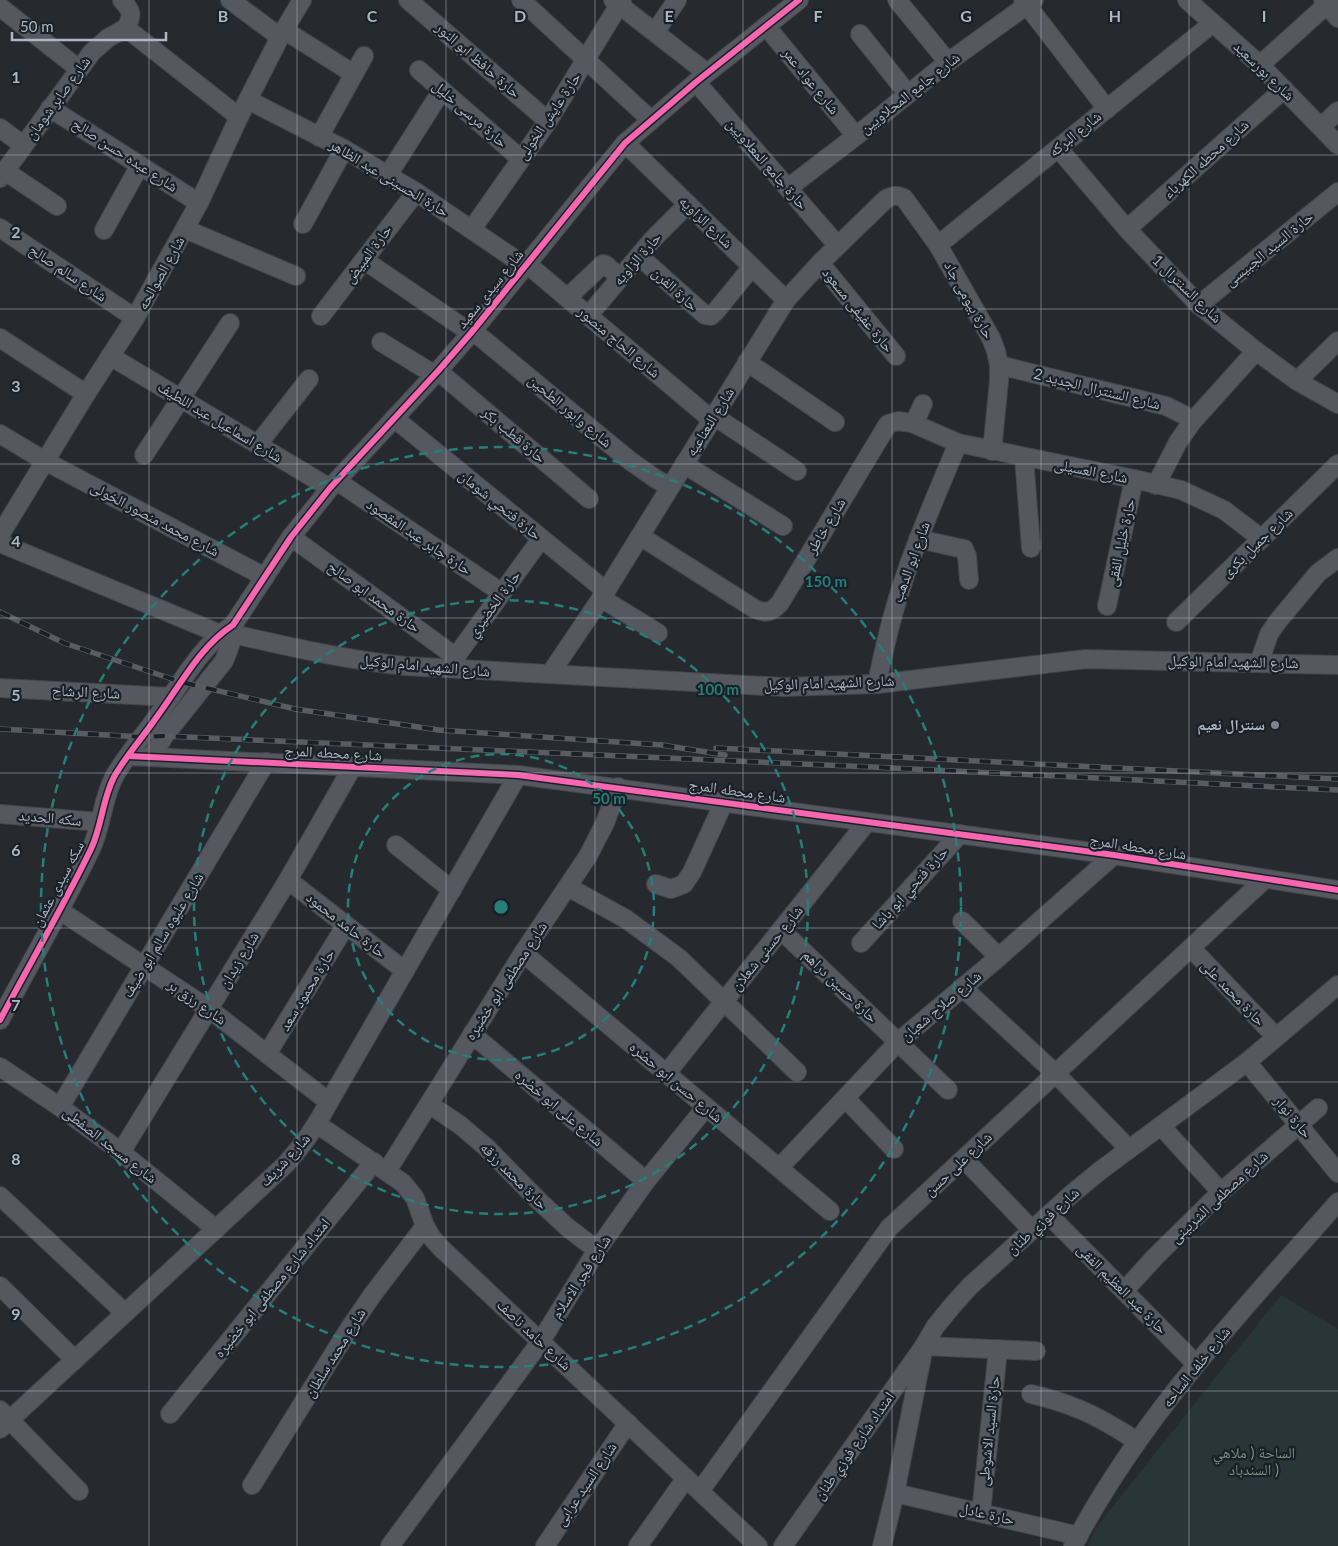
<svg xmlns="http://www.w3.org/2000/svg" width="1338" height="1546" font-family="Lato,'Noto Naskh Arabic',sans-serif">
	<rect width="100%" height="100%" fill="#262a2f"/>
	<!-- green -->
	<path fill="#283637" d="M 1281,1295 L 1338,1329 L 1338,1546 L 1088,1546 L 1095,1529 Z"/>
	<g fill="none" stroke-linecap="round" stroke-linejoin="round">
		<defs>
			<g id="street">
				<path d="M 122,0 C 132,11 133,15 126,28"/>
				<path d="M 230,0 L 280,37"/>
				<path d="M 408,0 L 548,121"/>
				<path d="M 521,0 L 651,120"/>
				<path d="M 613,0 L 707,73"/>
				<path d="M 897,0 L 948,62"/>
				<path d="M 1023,0 L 1107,109"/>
				<path d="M 1187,0 L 1260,65 L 1338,145"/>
				<path d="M 1323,0 L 1338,18"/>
				<path d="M 0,7 L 79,69"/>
				<path d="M 766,26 L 856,136"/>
				<path d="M 126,28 L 239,117"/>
				<path d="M 284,30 L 354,74"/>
				<path d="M 655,32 L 677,0"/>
				<path d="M 860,34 L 908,94"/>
				<path d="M 1260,65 L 1332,0"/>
				<path d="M 419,70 L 521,159"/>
				<path d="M 696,82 L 838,246"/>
				<path d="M 248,100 L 344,149 L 416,192 L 525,266"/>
				<path d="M 50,108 L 199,203"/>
				<path d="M 1321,127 L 1338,111"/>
				<path d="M 0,128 L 23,145"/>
				<path d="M 319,137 L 364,56"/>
				<path d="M 625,143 L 786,300"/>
				<path d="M 1058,148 L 1127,229 L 1199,305 L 1256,351 L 1297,381 L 1338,404"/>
				<path d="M 5,171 L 57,206"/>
				<path d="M 388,175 L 442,90"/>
				<path d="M 0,178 L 92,52 L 108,38 L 126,28"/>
				<path d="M 788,188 L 856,136 L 948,62 L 1034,0"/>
				<path d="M 303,224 L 344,149"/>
				<path d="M 0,228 L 135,318"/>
				<path d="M 185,229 L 296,276"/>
				<path d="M 472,229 L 548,121 L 622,0"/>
				<path d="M 1127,229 L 1284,89"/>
				<path d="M 104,230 L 140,165"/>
				<path d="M 938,245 L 1213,23"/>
				<path d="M 639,256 L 705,315 L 711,316 L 716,311 L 752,267"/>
				<path d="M 364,260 L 471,333"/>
				<path d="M 820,263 L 896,356"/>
				<path d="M 527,264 L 712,420"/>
				<path d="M 567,298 L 603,264 L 606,265 L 620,278"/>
				<path d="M 1199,305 L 1338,192"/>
				<path d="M 321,316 L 416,192"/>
				<path d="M 588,316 L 653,239 L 688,204"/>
				<path d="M 473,331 L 629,460 L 656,479 L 670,487"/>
				<path d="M 0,338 L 86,394"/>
				<path d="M 381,342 L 435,375"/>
				<path d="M 110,356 L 330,488"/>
				<path d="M 747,362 L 835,422"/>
				<path d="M 999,365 L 1166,406 L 1184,415 L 1192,422"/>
				<path d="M 438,371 L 589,499"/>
				<path d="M 1297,381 L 1338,341"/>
				<path d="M 714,416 L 797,471"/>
				<path d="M 394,418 L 606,591"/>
				<path d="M 912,423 L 958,443 L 1134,479 L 1181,490 L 1224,510 L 1262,539"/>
				<path d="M 0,434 L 45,461 L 265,577"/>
				<path d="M 258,444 L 309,379"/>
				<path d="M 144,455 L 230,323"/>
				<path d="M 1024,457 L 1031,548"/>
				<path d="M 684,464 L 783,526"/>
				<path d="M 337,481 L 502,593"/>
				<path d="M 1156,485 L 1178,442 L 1192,422 L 1256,351"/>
				<path d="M 0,535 L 86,394 L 135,318 L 199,203 L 239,117 L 280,37 L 302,0"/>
				<path d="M 640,536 L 755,609 C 766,614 772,612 780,603 L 888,424 L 898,421 L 912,423 L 917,417 L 923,404"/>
				<path d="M 291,537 L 456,657"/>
				<path d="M 918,539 L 964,549 L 967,556 L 969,580"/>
				<path d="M 0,543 L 220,634"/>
				<path d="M 601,598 L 658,633"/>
				<path d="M 1107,606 L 1134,479"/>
				<path d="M 1176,622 L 1338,464"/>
				<path d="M 233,634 C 290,647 347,660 405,666 L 784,687 L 877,684 L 1086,659 L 1338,665"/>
				<path d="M 1259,663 L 1269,634 L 1278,621 L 1318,573 L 1338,558"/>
				<path d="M 449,666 L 541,539"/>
				<path d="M 550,674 L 606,591 L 786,300 L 820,263 L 886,199 C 893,195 897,195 904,198 L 938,245 L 991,338 L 996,351 L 999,365 L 999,381 L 992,451"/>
				<path d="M 877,684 C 884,648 893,611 905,576 C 920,531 940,487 958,443"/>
				<path d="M 0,688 L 171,697"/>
				<path d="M 129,756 L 518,775 L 1114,855 L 1338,890"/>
				<path d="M 152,757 L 164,736 L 224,661 C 229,649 233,639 233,625"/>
				<path d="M 0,814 L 100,822"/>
				<path d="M 396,845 L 452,890"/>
				<path d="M 288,880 L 405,971"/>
				<path d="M 656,884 L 671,889 L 684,884 L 692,872 L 724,802"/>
				<path d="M 568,887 L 626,919 L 679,958 L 797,1072"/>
				<path d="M 59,910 L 209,1009 L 329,1102"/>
				<path d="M 962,921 L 999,957"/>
				<path d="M 781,930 L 948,1090"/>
				<path d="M 861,943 L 960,834"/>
				<path d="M 1191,948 L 1276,1037"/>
				<path d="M 523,953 L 830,1211"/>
				<path d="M 962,987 L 1056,1074 L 1129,1149"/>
				<path d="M 0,1020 C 30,963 63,907 91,849 C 102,826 102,800 114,777 C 125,757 143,737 156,718 C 180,686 199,647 233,625 L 291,537 L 330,488 L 438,371 L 471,333 L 625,143 L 696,82 L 799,0"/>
				<path d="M 472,1034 L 646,1181"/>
				<path d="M 267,1054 L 346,925"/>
				<path d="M 1247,1062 L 1338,1173"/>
				<path d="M 0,1067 L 60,1107 L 121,1152 L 216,1229"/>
				<path d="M 666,1074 L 867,822"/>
				<path d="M 845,1098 L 894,1149"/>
				<path d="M 429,1104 L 460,1125 L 487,1148 L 539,1201 L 567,1227 L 597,1250"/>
				<path d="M 60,1107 L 266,762"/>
				<path d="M 317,1124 L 403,1183 L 415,1198 L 425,1226 L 432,1238 L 441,1248 L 758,1546"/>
				<path d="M 1161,1126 L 1221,1192"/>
				<path d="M 121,1152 L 288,880 L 353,766"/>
				<path d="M 964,1159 L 1032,1230"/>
				<path d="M 779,1168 L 898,1042 L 999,957 L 1114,855"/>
				<path d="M 387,1171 L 523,953 L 588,856 L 605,823 L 618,787"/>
				<path d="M 0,1196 L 125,1313"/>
				<path d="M 1049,1215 L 1196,1364"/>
				<path d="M 0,1286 L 75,1360"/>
				<path d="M 1124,1291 L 1155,1257 L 1221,1192 L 1318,1108"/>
				<path d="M 1031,1394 C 1048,1398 1065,1403 1081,1410 C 1101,1418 1119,1430 1137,1441"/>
				<path d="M 0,1410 L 79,1491"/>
				<path d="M 170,1414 L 374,1162"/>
				<path d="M 0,1429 L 286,1164 C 304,1144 317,1125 329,1102 L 518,775"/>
				<path d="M 252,1485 L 349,1329 L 373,1294 L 425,1226"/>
				<path d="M 700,1491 L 889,1228 L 1265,879"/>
				<path d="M 895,1493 L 1079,1536"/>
				<path d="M 981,1513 L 998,1349"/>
				<path d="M 390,1546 L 541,1341 L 597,1250 L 646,1181 L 706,1107"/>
				<path d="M 545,1546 L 628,1423"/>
				<path d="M 638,1546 L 686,1478"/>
				<path d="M 783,1546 L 924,1346 L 1036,1351"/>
				<path d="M 882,1546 L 895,1493 L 924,1346 L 935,1327 L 952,1306 L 970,1286 L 1074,1192 L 1101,1170 L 1247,1062 L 1338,985"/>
				<path d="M 1073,1546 C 1141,1416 1242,1311 1338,1202"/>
			</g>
		</defs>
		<!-- street casing -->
		<use href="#street" stroke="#43464a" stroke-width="20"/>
		<!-- street -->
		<use href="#street" stroke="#55585e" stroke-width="18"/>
		<defs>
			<g id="rail">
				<path d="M 0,612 L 64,643 L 181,682 L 295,709 L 439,730 L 662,745 L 725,755"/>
				<path d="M 0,729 L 143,737 L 164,736 L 872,767 L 1338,790"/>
				<path d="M 716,748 L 1338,779"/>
			</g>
		</defs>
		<!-- rail casing -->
		<use href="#rail" stroke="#595c61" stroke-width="5.5"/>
		<!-- rail -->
		<use href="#rail" stroke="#1a2028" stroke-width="4" stroke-dasharray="11" stroke-linecap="butt"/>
		<defs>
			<g id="cycleway">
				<path d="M 129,756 L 518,775 L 1114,855 L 1338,890"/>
				<path d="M 0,1020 C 30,963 63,907 91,849 C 102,826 102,800 114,777 C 125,757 143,737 156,718 C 180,686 199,647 233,625 L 291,537 L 330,488 L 438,371 L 471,333 L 625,143 L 696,82 L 799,0"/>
			</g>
		</defs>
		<!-- cycleway casing -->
		<use href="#cycleway" stroke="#1a2028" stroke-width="9"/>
		<!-- cycleway -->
		<use href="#cycleway" stroke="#f766af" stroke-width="6"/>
	</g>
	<!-- grid -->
	<path fill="none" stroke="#afb5c1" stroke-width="1" stroke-opacity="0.55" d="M 149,0 L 149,1546M 297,0 L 297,1546M 446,0 L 446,1546M 595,0 L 595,1546M 743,0 L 743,1546M 892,0 L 892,1546M 1041,0 L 1041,1546M 1189,0 L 1189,1546M 0,155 L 1338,155M 0,309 L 1338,309M 0,464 L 1338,464M 0,618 L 1338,618M 0,773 L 1338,773M 0,928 L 1338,928M 0,1082 L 1338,1082M 0,1237 L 1338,1237M 0,1391 L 1338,1391"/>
	<!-- distance rings -->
	<g fill="none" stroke="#277f7a" stroke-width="2.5" stroke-dasharray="9 6">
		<circle cx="501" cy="907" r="153"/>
		<circle cx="501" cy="907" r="307"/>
		<circle cx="501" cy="907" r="460"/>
	</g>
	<!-- markers -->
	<circle fill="#7f848e" stroke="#1a2028" stroke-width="2" cx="1275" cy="725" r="5"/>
	<g text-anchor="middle" stroke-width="4.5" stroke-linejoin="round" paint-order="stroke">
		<!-- street labels -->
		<g font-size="15" fill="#afb5c1" stroke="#1a2028">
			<text transform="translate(478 60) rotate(41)" y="5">حارة حافظ ابو النور</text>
			<text transform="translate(1264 71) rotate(44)" y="5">شارع بورسعيد</text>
			<text transform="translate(811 81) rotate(51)" y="5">شارع عواد عمر</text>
			<text transform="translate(910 93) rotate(-38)" y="5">شارع جامع المحلاويين</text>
			<text transform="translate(58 98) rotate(-54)" y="5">شارع صابر شومان</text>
			<text transform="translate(470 114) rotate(41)" y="5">حارة مرسى خليل</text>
			<text transform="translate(549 116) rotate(-56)" y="5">حارة عايش الخولى</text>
			<text transform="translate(1075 134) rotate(-39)" y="5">شارع البركه</text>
			<text transform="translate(125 155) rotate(33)" y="5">شارع عبده حسن صالح</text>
			<text transform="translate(1206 159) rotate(-42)" y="5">شارع محطه الكهرباء</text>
			<text transform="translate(767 164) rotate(49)" y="5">حارة جامع المعلاويين</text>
			<text transform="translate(389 178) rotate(31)" y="5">حارة الحسينى عبد الظاهر</text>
			<text transform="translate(706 222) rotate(44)" y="5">شارع الزاويه</text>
			<text transform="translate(1269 249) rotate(-39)" y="5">حارة السيد الجبيسى</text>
			<text transform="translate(368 254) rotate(-53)" y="5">حارة المبيض</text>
			<text transform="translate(637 259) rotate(-49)" y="5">حارة الزاويه</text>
			<text transform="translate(68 273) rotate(34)" y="5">شارع سالم صالح</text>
			<text transform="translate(161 273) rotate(-61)" y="5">شارع الصوالحه</text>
			<text transform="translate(490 289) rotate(-51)" y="5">شارع سيدى سعيد</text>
			<text transform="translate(675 289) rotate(43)" y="5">حارة الفرن</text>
			<text transform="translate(1187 289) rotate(44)" y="5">شارع السنترال 1</text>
			<text transform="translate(969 300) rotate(61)" y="5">حارة بيومى جاد</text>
			<text transform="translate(858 310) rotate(51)" y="5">حارة عفيفى مسعود</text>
			<text transform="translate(619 342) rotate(40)" y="5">شارع الحاج منصور</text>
			<text transform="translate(1097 389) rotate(14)" y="5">شارع السنترال الجديد 2</text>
			<text transform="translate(570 411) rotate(40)" y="5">شارع وابور الطحين</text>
			<text transform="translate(220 422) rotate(31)" y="5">شارع اسماعيل عبد اللطيف</text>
			<text transform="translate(710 422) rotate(-58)" y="5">شارع النعناعيه</text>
			<text transform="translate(514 435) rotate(40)" y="5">حارة قطب بكر</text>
			<text transform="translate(1091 471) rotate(11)" y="5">شارع العسيلى</text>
			<text transform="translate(500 505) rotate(39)" y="5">حارة فتحي شومان</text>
			<text transform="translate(155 519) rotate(28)" y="5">شارع محمد منصور الخولى</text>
			<text transform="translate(826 526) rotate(-59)" y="5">شارع خاطر</text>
			<text transform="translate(419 537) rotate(34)" y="5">حارة جابر عبد المقصود</text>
			<text transform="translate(1121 543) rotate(-78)" y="5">حارة خليل الفقى</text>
			<text transform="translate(1257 543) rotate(-44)" y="5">شارع جميل بكرى</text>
			<text transform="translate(911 562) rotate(-70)" y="5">شارع ابو الدهب</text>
			<text transform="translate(374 597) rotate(36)" y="5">حارة محمد ابو صالح</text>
			<text transform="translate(494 604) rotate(-54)" y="5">حارة الخضيري</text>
			<text transform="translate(1233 662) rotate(1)" y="5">شارع الشهيد امام الوكيل</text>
			<text transform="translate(425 666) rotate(5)" y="5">شارع الشهيد امام الوكيل</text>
			<text transform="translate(829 683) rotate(-2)" y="5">شارع الشهيد امام الوكيل</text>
			<text transform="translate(86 692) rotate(3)" y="5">شارع الرشاح</text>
			<text transform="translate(333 753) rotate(3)" y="5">شارع محطه المرج</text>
			<text transform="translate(737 791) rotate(8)" y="5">شارع محطه المرج</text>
			<text transform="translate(50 818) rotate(5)" y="5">سكه الحديد</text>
			<text transform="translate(1138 847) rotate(9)" y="5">شارع محطه المرج</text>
			<text transform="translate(58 884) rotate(-62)" y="5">سكه سيدى عثمان</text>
			<text transform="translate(910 888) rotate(-48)" y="5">حارة فتحي ابو باشا</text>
			<text transform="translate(346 925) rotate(38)" y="5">حارة حامد محمود</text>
			<text transform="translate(163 935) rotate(-59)" y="5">شارع عليوه سالم ابو ضيف</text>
			<text transform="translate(767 948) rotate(-51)" y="5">شارع حسنى شعلان</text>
			<text transform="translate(239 960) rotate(-59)" y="5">شارع زيدان</text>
			<text transform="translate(506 981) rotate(-57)" y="5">شارع مصطفى ابو خضيره</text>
			<text transform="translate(840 986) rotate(44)" y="5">حارة حسين دراهم</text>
			<text transform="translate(307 990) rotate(-59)" y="5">حارة محمود سعد</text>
			<text transform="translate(1233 993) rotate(46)" y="5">حارة محمد على</text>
			<text transform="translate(197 1002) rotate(35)" y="5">شارع رزق بر</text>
			<text transform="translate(941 1006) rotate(-40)" y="5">شارع صلاح شعبان</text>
			<text transform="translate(676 1082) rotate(40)" y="5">شارع حسن ابو حضره</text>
			<text transform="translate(559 1108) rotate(40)" y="5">شارع على ابو خضره</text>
			<text transform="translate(1293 1117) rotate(50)" y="5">حارة نوار</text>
			<text transform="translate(110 1145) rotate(38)" y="5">شارع مسجد الصفطى</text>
			<text transform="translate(285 1160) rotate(-47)" y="5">شارع شريف</text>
			<text transform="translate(958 1164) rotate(-43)" y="5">شارع على حسن</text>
			<text transform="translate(514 1176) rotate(45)" y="5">حارة محمد رزقه</text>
			<text transform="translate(1219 1197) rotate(-43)" y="5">شارع مصطفى الشربينى</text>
			<text transform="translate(1043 1221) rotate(-42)" y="5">شارع فوزي طنان</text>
			<text transform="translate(581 1277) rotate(-57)" y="5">شارع فجر الاسلام</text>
			<text transform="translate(272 1288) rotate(-51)" y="5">امتداد شارع مصطفى ابو خضيره</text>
			<text transform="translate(1122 1289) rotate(45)" y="5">حارة عبد العظيم الفقى</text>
			<text transform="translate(534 1335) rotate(43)" y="5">شارع حامد ناصف</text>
			<text transform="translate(335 1353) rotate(-58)" y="5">شارع محمد سلطان</text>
			<text transform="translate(1196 1367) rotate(-51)" y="5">شارع خلف الساحه</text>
			<text transform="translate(989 1431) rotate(-84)" y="5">حارة السيد الاشوطى</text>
			<text transform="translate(854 1446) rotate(-55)" y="5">امتداد شارع فوزي طنان</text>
			<text transform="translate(586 1484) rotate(-56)" y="5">شارع السيد عرابى</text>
			<text transform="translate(987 1514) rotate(13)" y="5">حارة عادل</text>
		</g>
		<!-- poi labels -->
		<g font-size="15" font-weight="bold" fill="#afb5c1" stroke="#1a2028" text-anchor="end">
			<text x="1265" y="730">سنترال نعيم</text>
		</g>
		<!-- park labels -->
		<g font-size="15" fill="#71947a" stroke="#1a2028">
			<text x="1254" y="1458">الساحة ( ملاهي<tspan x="1254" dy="17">السندباد )</tspan></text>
		</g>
	</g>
	<g font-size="16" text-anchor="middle" font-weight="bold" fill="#afb5c1" stroke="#1a2028" stroke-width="4.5" stroke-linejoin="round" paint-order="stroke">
		<text x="223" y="22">B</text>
		<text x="372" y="22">C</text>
		<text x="520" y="22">D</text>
		<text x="669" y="22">E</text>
		<text x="818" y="22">F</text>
		<text x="966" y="22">G</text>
		<text x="1115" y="22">H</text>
		<text x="1264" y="22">I</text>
		<text x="16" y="83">1</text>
		<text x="16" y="238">2</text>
		<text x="16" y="392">3</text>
		<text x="16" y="547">4</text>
		<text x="16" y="701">5</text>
		<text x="16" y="856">6</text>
		<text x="16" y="1011">7</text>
		<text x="16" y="1165">8</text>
		<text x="16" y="1320">9</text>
	</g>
	<circle cx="501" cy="907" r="8" fill="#277f7a" stroke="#1a2028" stroke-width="2.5"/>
	<g font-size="15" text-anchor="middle" font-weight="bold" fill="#277f7a" stroke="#1a2028" stroke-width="4.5" stroke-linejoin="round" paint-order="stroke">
		<text x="826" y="587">150 m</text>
		<text x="718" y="695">100 m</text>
		<text x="609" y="804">50 m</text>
	</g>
	<!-- scale -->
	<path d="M12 32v8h154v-8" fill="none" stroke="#afb5c1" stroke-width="2.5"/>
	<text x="20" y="32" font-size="15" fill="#afb5c1" stroke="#1a2028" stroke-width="4" paint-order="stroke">50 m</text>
</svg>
